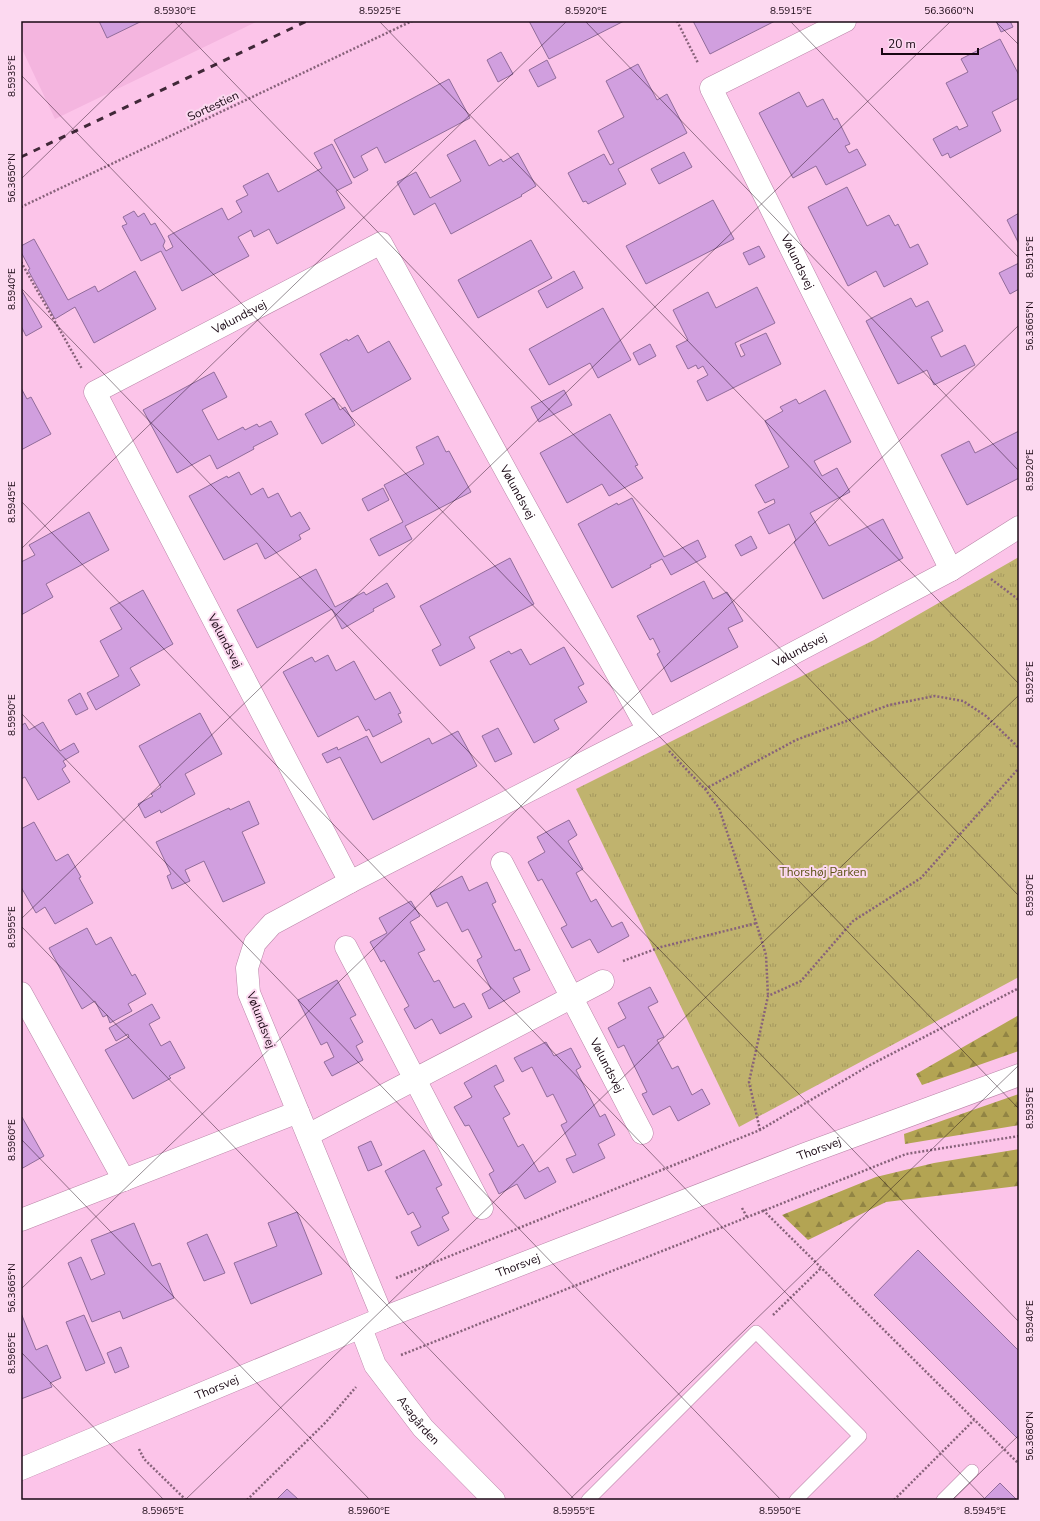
<svg xmlns="http://www.w3.org/2000/svg" width="1040" height="1521" font-family="'Nunito Sans',sans-serif">
	<defs>
		<pattern id="forest-firs" width="22" height="20" patternUnits="userSpaceOnUse"><rect width="22" height="20" fill="#b3a453"/><path d="M5 1l3.5 6h-7zM16 11l3.5 6h-7z" fill="#918444"/></pattern>
		<pattern id="park-tufts" width="24" height="20" patternUnits="userSpaceOnUse"><rect width="24" height="20" fill="#c0b36e"/><path d="M3 7l-1-3M5 7V3M7 7l1-3M15 17l-1-3M17 17v-4M19 17l1-3" fill="none" stroke="#a4985e"/></pattern>
	</defs>
	<rect width="100%" height="100%" fill="#fcc4e9"/>
	<!-- built -->
	<path fill="#f4b5df" d="M 21,21 L 258,21 L 55,119 L 21,47 Z"/>
	<!-- forest -->
	<g fill="url(#forest-firs)">
		<path d="M 1019,1015 L 1019,1051 L 922,1085 L 916,1074 Z"/>
		<path d="M 1019,1094 L 1019,1125 L 905,1144 L 904,1134 Z"/>
		<path d="M 1019,1149 L 1019,1186 L 886,1202 L 808,1240 L 782,1215 L 876,1177 L 934,1163 Z"/>
	</g>
	<!-- park -->
	<path fill="url(#park-tufts)" d="M 1019,557 L 1019,977 L 739,1127 L 576,789 L 874,640 Z"/>
	<!-- building -->
	<g fill="#d19fdf" stroke="#916c9a">
		<path d="M 99,21 L 142,21 L 107,38 Z"/>
		<path d="M 529,21 L 624,21 L 549,59 Z"/>
		<path d="M 693,21 L 775,21 L 710,54 Z"/>
		<path d="M 996,21 L 1010,21 L 1013,27 L 1001,32 Z"/>
		<path d="M 1000,39 L 1019,75 L 1019,98 L 992,112 L 1001,131 L 950,158 L 948,153 L 942,156 L 933,139 L 957,126 L 959,130 L 968,126 L 946,83 L 968,72 L 961,59 Z"/>
		<path d="M 501,52 L 513,74 L 498,82 L 487,60 Z"/>
		<path d="M 547,60 L 556,78 L 538,87 L 529,70 Z"/>
		<path d="M 638,64 L 657,100 L 667,94 L 687,133 L 618,169 L 626,184 L 588,204 L 586,201 L 583,202 L 568,173 L 604,154 L 610,165 L 614,163 L 598,131 L 624,117 L 606,81 Z"/>
		<path d="M 449,79 L 470,118 L 385,163 L 377,147 L 361,156 L 368,170 L 354,178 L 334,140 Z"/>
		<path d="M 799,92 L 807,107 L 823,99 L 834,120 L 837,118 L 850,144 L 845,146 L 849,153 L 857,149 L 866,165 L 826,185 L 816,166 L 793,178 L 759,113 Z"/>
		<path d="M 475,140 L 489,166 L 501,159 L 503,162 L 518,153 L 536,186 L 521,195 L 522,196 L 451,234 L 435,203 L 414,215 L 397,182 L 416,172 L 430,198 L 461,181 L 447,155 Z"/>
		<path d="M 332,144 L 352,183 L 336,191 L 345,208 L 277,244 L 269,229 L 254,237 L 251,230 L 238,237 L 249,256 L 182,291 L 161,251 L 141,261 L 122,226 L 127,224 L 123,217 L 134,211 L 138,217 L 144,213 L 151,225 L 155,223 L 165,241 L 163,246 L 166,251 L 173,247 L 168,236 L 222,208 L 228,220 L 242,212 L 236,201 L 248,195 L 243,186 L 268,173 L 278,192 L 322,168 L 314,153 Z"/>
		<path d="M 684,152 L 692,167 L 659,184 L 651,169 Z"/>
		<path d="M 847,187 L 867,226 L 889,215 L 895,226 L 898,224 L 910,248 L 918,244 L 928,264 L 884,287 L 876,271 L 848,286 L 808,207 Z"/>
		<path d="M 713,200 L 734,239 L 646,284 L 626,246 Z"/>
		<path d="M 1019,213 L 1019,244 L 1007,220 Z"/>
		<path d="M 34,239 L 68,300 L 95,286 L 98,292 L 135,271 L 156,309 L 94,343 L 75,307 L 55,319 L 28,270 L 30,269 L 21,252 L 21,246 Z"/>
		<path d="M 531,240 L 552,278 L 478,318 L 458,280 Z"/>
		<path d="M 759,246 L 765,257 L 749,265 L 743,253 Z"/>
		<path d="M 1019,263 L 1019,289 L 1010,294 L 999,273 Z"/>
		<path d="M 574,271 L 583,288 L 547,308 L 538,291 Z"/>
		<path d="M 757,287 L 775,323 L 735,343 L 741,357 L 745,355 L 740,345 L 766,333 L 781,364 L 707,401 L 697,381 L 708,375 L 703,366 L 698,369 L 696,365 L 688,369 L 676,346 L 688,340 L 673,310 L 708,292 L 716,308 Z"/>
		<path d="M 21,289 L 42,327 L 26,336 L 21,326 Z"/>
		<path d="M 911,298 L 916,307 L 928,301 L 943,331 L 931,337 L 941,357 L 965,345 L 975,365 L 934,385 L 927,370 L 898,384 L 866,321 Z"/>
		<path d="M 603,308 L 631,360 L 598,378 L 590,363 L 549,385 L 529,349 Z"/>
		<path d="M 358,335 L 368,353 L 389,341 L 411,379 L 352,412 L 320,354 L 347,339 L 348,341 Z"/>
		<path d="M 650,344 L 656,356 L 639,365 L 633,353 Z"/>
		<path d="M 214,372 L 227,397 L 202,410 L 218,440 L 243,427 L 245,430 L 257,424 L 259,427 L 271,421 L 278,434 L 253,447 L 254,449 L 217,469 L 210,455 L 177,473 L 143,410 Z"/>
		<path d="M 21,388 L 27,399 L 31,397 L 51,434 L 21,450 Z"/>
		<path d="M 564,390 L 572,405 L 539,422 L 531,407 Z"/>
		<path d="M 825,390 L 851,442 L 814,461 L 822,476 L 837,468 L 850,492 L 810,513 L 829,546 L 883,519 L 903,558 L 823,599 L 794,542 L 796,540 L 789,524 L 769,534 L 758,512 L 775,503 L 774,499 L 765,503 L 755,485 L 789,467 L 765,421 L 783,411 L 780,407 L 796,399 L 799,404 Z"/>
		<path d="M 334,398 L 340,410 L 345,407 L 355,425 L 322,444 L 305,414 Z"/>
		<path d="M 610,414 L 638,465 L 635,466 L 643,478 L 609,496 L 602,484 L 567,503 L 540,453 Z"/>
		<path d="M 1019,431 L 1019,478 L 967,505 L 941,455 L 969,441 L 975,453 Z"/>
		<path d="M 438,436 L 446,452 L 449,451 L 471,492 L 405,526 L 412,539 L 379,556 L 370,539 L 403,522 L 384,485 L 424,464 L 416,447 Z"/>
		<path d="M 239,472 L 251,495 L 263,488 L 268,498 L 278,493 L 291,517 L 300,512 L 310,529 L 299,535 L 301,539 L 265,559 L 257,543 L 224,560 L 189,496 L 227,476 L 228,478 Z"/>
		<path d="M 383,488 L 389,500 L 368,511 L 362,499 Z"/>
		<path d="M 632,498 L 664,557 L 698,540 L 706,557 L 671,575 L 662,559 L 650,565 L 651,567 L 612,588 L 578,524 L 617,503 L 618,505 Z"/>
		<path d="M 89,512 L 109,550 L 46,584 L 53,597 L 21,615 L 21,562 L 35,555 L 29,545 Z"/>
		<path d="M 751,536 L 757,548 L 741,556 L 735,545 Z"/>
		<path d="M 510,558 L 534,604 L 469,637 L 475,648 L 440,666 L 432,650 L 441,645 L 420,606 Z"/>
		<path d="M 316,569 L 335,607 L 364,592 L 366,595 L 387,583 L 395,597 L 373,609 L 374,611 L 342,629 L 332,609 L 257,648 L 237,610 Z"/>
		<path d="M 704,581 L 713,599 L 727,592 L 743,621 L 728,628 L 738,647 L 671,682 L 657,654 L 660,652 L 653,638 L 650,640 L 637,616 Z"/>
		<path d="M 143,590 L 173,644 L 130,668 L 140,685 L 96,710 L 87,693 L 119,676 L 100,641 L 122,629 L 110,608 Z"/>
		<path d="M 564,647 L 584,684 L 578,687 L 587,702 L 554,720 L 559,729 L 534,743 L 490,661 L 509,651 L 511,654 L 521,649 L 530,665 Z"/>
		<path d="M 328,655 L 336,671 L 354,661 L 375,700 L 390,692 L 401,713 L 398,714 L 402,722 L 373,737 L 369,729 L 366,731 L 358,716 L 318,737 L 283,672 L 312,657 L 315,662 Z"/>
		<path d="M 80,693 L 88,709 L 76,715 L 68,700 Z"/>
		<path d="M 200,713 L 222,754 L 185,774 L 195,794 L 161,813 L 160,810 L 145,818 L 138,804 L 153,796 L 151,794 L 161,787 L 139,746 Z"/>
		<path d="M 43,722 L 60,751 L 74,743 L 79,752 L 63,761 L 66,766 L 62,769 L 70,782 L 38,800 L 25,777 L 21,779 L 21,726 L 25,723 L 29,730 Z"/>
		<path d="M 498,728 L 512,754 L 495,762 L 482,736 Z"/>
		<path d="M 458,731 L 477,766 L 373,820 L 340,757 L 327,763 L 322,754 L 337,747 L 338,750 L 367,736 L 381,763 L 429,738 L 432,744 Z"/>
		<path d="M 249,801 L 259,824 L 242,832 L 265,883 L 223,902 L 204,861 L 185,870 L 190,881 L 172,889 L 167,876 L 171,874 L 156,842 L 229,808 L 230,810 Z"/>
		<path d="M 569,820 L 577,835 L 568,841 L 583,869 L 576,873 L 591,902 L 596,899 L 612,927 L 622,922 L 629,936 L 598,953 L 590,939 L 572,948 L 561,928 L 567,925 L 542,879 L 538,881 L 528,862 L 545,852 L 537,837 Z"/>
		<path d="M 34,822 L 56,861 L 68,854 L 81,877 L 79,878 L 93,903 L 55,924 L 45,907 L 36,913 L 21,887 L 21,829 Z"/>
		<path d="M 462,876 L 469,891 L 487,882 L 496,902 L 492,904 L 515,951 L 520,949 L 530,970 L 513,978 L 520,992 L 489,1009 L 482,994 L 491,989 L 477,960 L 482,957 L 468,929 L 462,932 L 447,902 L 437,907 L 430,893 Z"/>
		<path d="M 411,901 L 420,916 L 410,922 L 425,950 L 418,953 L 434,982 L 439,980 L 454,1008 L 464,1003 L 472,1017 L 440,1034 L 432,1019 L 415,1029 L 404,1009 L 409,1006 L 384,960 L 381,962 L 370,942 L 387,933 L 379,918 Z"/>
		<path d="M 87,928 L 96,945 L 111,937 L 132,976 L 135,974 L 146,994 L 128,1004 L 132,1011 L 110,1023 L 107,1015 L 103,1017 L 95,1001 L 82,1009 L 49,948 Z"/>
		<path d="M 337,980 L 356,1015 L 350,1018 L 363,1042 L 356,1046 L 363,1060 L 332,1076 L 324,1062 L 334,1057 L 327,1042 L 321,1045 L 298,1000 Z"/>
		<path d="M 650,987 L 658,1002 L 648,1007 L 664,1037 L 657,1040 L 672,1069 L 678,1066 L 692,1095 L 702,1089 L 710,1104 L 678,1121 L 670,1106 L 653,1115 L 642,1094 L 647,1092 L 624,1045 L 618,1048 L 608,1028 L 626,1018 L 618,1003 Z"/>
		<path d="M 152,1004 L 160,1018 L 149,1024 L 161,1046 L 170,1041 L 185,1068 L 169,1076 L 171,1078 L 133,1099 L 105,1050 L 129,1037 L 128,1034 L 116,1041 L 109,1028 Z"/>
		<path d="M 546,1042 L 554,1056 L 571,1048 L 581,1067 L 576,1070 L 600,1117 L 605,1114 L 615,1135 L 598,1144 L 605,1158 L 573,1173 L 566,1159 L 576,1155 L 561,1125 L 567,1122 L 553,1094 L 547,1097 L 532,1067 L 522,1072 L 514,1058 Z"/>
		<path d="M 496,1065 L 504,1081 L 494,1086 L 510,1114 L 503,1118 L 518,1147 L 523,1144 L 539,1172 L 548,1167 L 556,1182 L 525,1199 L 517,1184 L 499,1194 L 489,1174 L 494,1171 L 469,1125 L 465,1126 L 454,1107 L 472,1097 L 464,1083 Z"/>
		<path d="M 22,1117 L 44,1156 L 21,1169 L 21,1118 Z"/>
		<path d="M 371,1141 L 382,1165 L 368,1171 L 358,1147 Z"/>
		<path d="M 424,1150 L 442,1185 L 436,1188 L 449,1213 L 442,1217 L 449,1230 L 418,1246 L 411,1232 L 421,1227 L 413,1212 L 408,1215 L 385,1171 Z"/>
		<path d="M 297,1212 L 322,1274 L 251,1304 L 234,1263 L 277,1246 L 268,1223 Z"/>
		<path d="M 134,1223 L 152,1266 L 160,1263 L 174,1298 L 123,1319 L 120,1311 L 92,1322 L 68,1263 L 81,1257 L 91,1280 L 105,1274 L 91,1240 Z"/>
		<path d="M 207,1234 L 225,1273 L 204,1281 L 187,1243 Z"/>
		<path d="M 918,1250 L 1019,1351 L 1019,1440 L 874,1295 Z"/>
		<path d="M 21,1313 L 36,1350 L 47,1345 L 61,1378 L 50,1383 L 52,1387 L 21,1399 Z"/>
		<path d="M 84,1315 L 105,1363 L 86,1371 L 66,1322 Z"/>
		<path d="M 121,1347 L 129,1367 L 115,1373 L 107,1353 Z"/>
		<path d="M 1000,1483 L 1017,1500 L 983,1500 Z"/>
		<path d="M 287,1489 L 299,1500 L 276,1500 Z"/>
	</g>
	<g fill="none" stroke-linecap="round" stroke-linejoin="round">
		<defs>
			<g id="service">
				<path d="M 588,1500 L 756,1332 L 860,1436 L 796,1500"/>
				<path d="M 943,1500 L 972,1471"/>
			</g>
			<g id="minor">
				<path id="s1" d="M 845,21 L 711,88 L 951,570"/>
				<path id="s2" d="M 502,863 L 642,1133"/>
				<path id="s3" d="M 350,882 L 95,392 L 381,243 L 648,730"/>
				<path d="M 346,947 L 482,1208"/>
				<path d="M 21,993 L 124,1180"/>
				<path d="M 308,1135 L 603,981"/>
				<path d="M 21,1220 L 298,1112"/>
				<path id="s4" d="M 383,1318 L 249,993 L 247,968 L 255,943 L 272,924 L 350,882 L 648,730 L 951,570 L 1019,527"/>
				<path id="s5" d="M 361,1328 L 375,1365 L 423,1428 L 494,1500"/>
			</g>
			<g id="tertiary">
				<path id="s6" d="M 21,1469 L 383,1318 L 805,1154 L 1019,1075"/>
			</g>
		</defs>
		<!-- service casing -->
		<use href="#service" stroke="#ba85a8" stroke-width="14"/>
		<!-- minor casing -->
		<use href="#minor" stroke="#ba85a8" stroke-width="23"/>
		<!-- tertiary casing -->
		<use href="#tertiary" stroke="#ba85a8" stroke-width="23"/>
		<!-- path -->
		<g stroke="#87627a" stroke-width="2.5" stroke-dasharray="2 2" stroke-linecap="butt">
			<path d="M 677,21 L 698,63"/>
			<path d="M 21,207 L 412,21"/>
			<path d="M 21,262 L 82,369"/>
			<path d="M 991,579 L 1019,600"/>
			<path d="M 669,751 L 705,789 L 719,808 L 745,886 L 766,955 L 768,996"/>
			<path d="M 705,789 L 796,740 L 889,705 L 935,696 L 963,701 L 986,716 L 1019,748"/>
			<path d="M 623,961 L 661,947 L 757,923"/>
			<path d="M 760,1130 L 749,1082 L 768,996 L 801,981 L 853,921 L 921,878 L 1019,768"/>
			<path d="M 742,1208 L 747,1217"/>
			<path d="M 763,1210 L 1019,1464"/>
			<path d="M 396,1278 L 760,1130 L 870,1065 L 1019,988"/>
			<path d="M 773,1315 L 821,1268"/>
			<path d="M 401,1355 L 906,1154 L 1019,1136"/>
			<path d="M 139,1449 L 144,1459 L 186,1500"/>
			<path d="M 247,1500 L 326,1422 L 356,1387"/>
			<path d="M 894,1500 L 974,1420"/>
		</g>
		<!-- service -->
		<use href="#service" stroke="#fff" stroke-width="13"/>
		<!-- minor -->
		<use href="#minor" stroke="#fff" stroke-width="22"/>
		<!-- tertiary -->
		<use href="#tertiary" stroke="#fff" stroke-width="22"/>
		<!-- rail -->
		<path stroke="#402838" stroke-width="3" stroke-dasharray="7 7" stroke-linecap="butt" d="M 21,157 L 307,21"/>
	</g>
	<!-- ticks -->
	<path fill="none" stroke="#190713" stroke-width="1" stroke-opacity="0.45" d="M 174,21 L 1019,896M 379,21 L 1019,684M 585,21 L 1019,471M 790,21 L 1019,258M 995,21 L 1019,45M 21,75 L 1019,1109M 21,179 L 184,21M 21,288 L 1019,1322M 21,501 L 986,1500M 21,549 L 567,21M 21,713 L 781,1500M 21,919 L 951,21M 21,926 L 575,1500M 21,1139 L 370,1500M 21,1289 L 1019,325M 21,1352 L 164,1500M 185,1500 L 1019,695M 569,1500 L 1019,1065M 952,1500 L 1019,1435"/>
	<g text-anchor="middle" stroke-width="4" stroke-linejoin="round" paint-order="stroke">
		<!-- street labels -->
		<g font-size="12" fill="#190713" stroke="#fcd9f0">
			<text transform="translate(213 106) rotate(-25)" y="4">Sortestien</text>
			<text dy="4" stroke="none"><textPath href="#s1" startOffset="344">Vølundsvej</textPath></text>
			<text dy="4" stroke="none"><textPath href="#s3" startOffset="715">Vølundsvej</textPath></text>
			<text dy="4" stroke="none"><textPath href="#s3" startOffset="1159">Vølundsvej</textPath></text>
			<text transform="translate(225 641) rotate(62)" y="4">Vølundsvej</text>
			<text dy="4" stroke="none"><textPath href="#s4" startOffset="1023">Vølundsvej</textPath></text>
			<text transform="translate(261 1020) rotate(69)" y="4">Vølundsvej</text>
			<text dy="4" stroke="none"><textPath href="#s2" startOffset="228">Vølundsvej</textPath></text>
			<text dy="4" stroke="none"><textPath href="#s6" startOffset="860">Thorsvej</textPath></text>
			<text dy="4" stroke="none"><textPath href="#s6" startOffset="537">Thorsvej</textPath></text>
			<text dy="4" stroke="none"><textPath href="#s6" startOffset="212">Thorsvej</textPath></text>
			<text dy="4" stroke="none"><textPath href="#s5" startOffset="110">Asagården</textPath></text>
		</g>
		<!-- park labels -->
		<g font-size="12" fill="#5c5214" stroke="#fcd9f0">
			<text x="823" y="876">Thorshøj Parken</text>
		</g>
	</g>
	<!-- border -->
	<rect width="1040" height="1521" fill="none" stroke="#fcd9f0" stroke-width="44"/>
	<!-- scale -->
	<path d="M882 48v6h96v-6" fill="none" stroke="#190713" stroke-width="2"/>
	<text x="888" y="48" font-size="12" fill="#190713" stroke="#fcd9f0" stroke-width="3" paint-order="stroke">20 m</text>
	<rect x="22" y="22" width="996" height="1477" fill="none" stroke="#190713" stroke-width="1.5"/>
	<g font-size="10" text-anchor="middle" fill="#190713">
		<text x="175" y="14">8.5930°E</text>
		<text x="380" y="14">8.5925°E</text>
		<text x="586" y="14">8.5920°E</text>
		<text x="791" y="14">8.5915°E</text>
		<text x="949" y="14">56.3660°N</text>
		<text transform="translate(11 76) rotate(-90)" y="4">8.5935°E</text>
		<text transform="translate(11 178) rotate(-90)" y="4">56.3650°N</text>
		<text transform="translate(1029 257) rotate(-90)" y="4">8.5915°E</text>
		<text transform="translate(11 289) rotate(-90)" y="4">8.5940°E</text>
		<text transform="translate(1029 326) rotate(-90)" y="4">56.3665°N</text>
		<text transform="translate(1029 470) rotate(-90)" y="4">8.5920°E</text>
		<text transform="translate(11 502) rotate(-90)" y="4">8.5945°E</text>
		<text transform="translate(1029 682) rotate(-90)" y="4">8.5925°E</text>
		<text transform="translate(11 715) rotate(-90)" y="4">8.5950°E</text>
		<text transform="translate(1029 895) rotate(-90)" y="4">8.5930°E</text>
		<text transform="translate(11 927) rotate(-90)" y="4">8.5955°E</text>
		<text transform="translate(1029 1108) rotate(-90)" y="4">8.5935°E</text>
		<text transform="translate(11 1140) rotate(-90)" y="4">8.5960°E</text>
		<text transform="translate(11 1288) rotate(-90)" y="4">56.3665°N</text>
		<text transform="translate(1029 1321) rotate(-90)" y="4">8.5940°E</text>
		<text transform="translate(11 1353) rotate(-90)" y="4">8.5965°E</text>
		<text transform="translate(1029 1436) rotate(-90)" y="4">56.3680°N</text>
		<text x="163" y="1514">8.5965°E</text>
		<text x="369" y="1514">8.5960°E</text>
		<text x="574" y="1514">8.5955°E</text>
		<text x="780" y="1514">8.5950°E</text>
		<text x="985" y="1514">8.5945°E</text>
	</g>
</svg>
